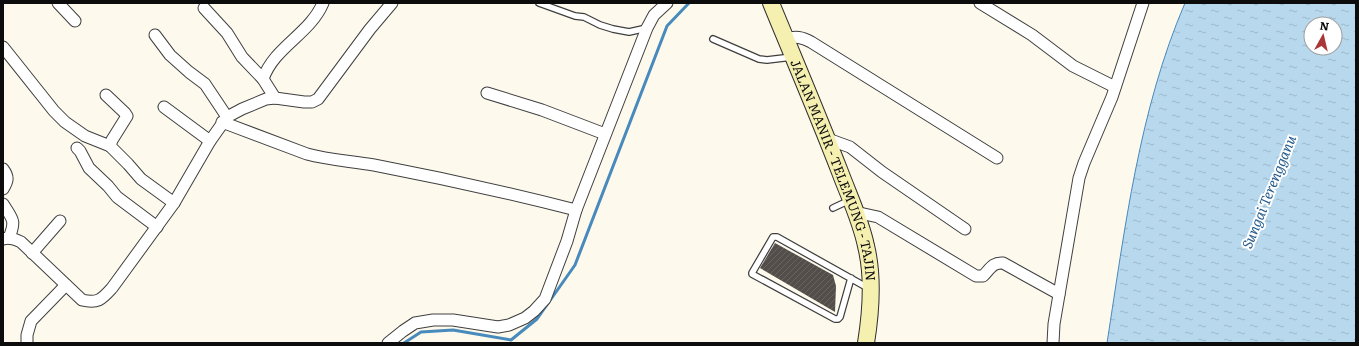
<svg xmlns="http://www.w3.org/2000/svg" width="1359" height="346" font-family="Literata,serif">
	<defs>
		<pattern id="water-ripples" width="26" height="14" patternUnits="userSpaceOnUse"><rect width="26" height="14" fill="#b8d8ee"/><path d="M2 4q2-2 4 0t4 0M15 11q2-2 4 0t4 0" fill="none" stroke="#9db8cb"/></pattern>
		<pattern id="building-hatch" width="6" height="6" patternUnits="userSpaceOnUse"><rect width="6" height="6" fill="#534e4a"/><path d="M-1 1l2-2M0 6l6-6M5 7l2-2" fill="none" stroke="#676360"/></pattern>
	</defs>
	<rect width="100%" height="100%" fill="#fdfaed"/>
	<!-- water -->
	<path fill="url(#water-ripples)" stroke="#488abc" fill-rule="evenodd" d="M 1185,3 L 1356,3 L 1356,343 L 1107,343 C 1125,228 1139,110 1185,3 ZM 1311,24 L 1335,24 L 1335,48 L 1311,48 Z"/>
	<g fill="none" stroke-linecap="round" stroke-linejoin="round">
		<!-- stream -->
		<path stroke="#488abc" stroke-width="3" d="M 404,343 L 421,332 L 453,330 L 511,340 L 537,319 L 575,265 L 667,26 L 689,3"/>
	</g>
	<!-- building -->
	<path fill="url(#building-hatch)" d="M 775,243 L 833,275 L 836,286 L 835,312 L 760,268 Z"/>
	<g fill="none" stroke-linecap="round" stroke-linejoin="round">
		<defs>
			<g id="service">
				<path d="M 539,3 L 575,16 L 584,17 L 600,25 L 613,29 L 629,32 L 647,28"/>
				<path d="M 713,39 L 759,59 L 767,60 L 792,57"/>
				<path d="M 833,208 L 850,200"/>
				<path d="M 851,278 L 840,317 L 838,319 L 835,319 L 752,274 L 752,273 L 773,237 L 777,237 L 868,288"/>
			</g>
			<g id="minor">
				<path d="M 58,3 L 75,21"/>
				<path d="M 980,3 L 1032,35 L 1073,66 L 1115,87"/>
				<path d="M 204,8 L 227,33 L 242,57 L 263,79"/>
				<path d="M 155,35 L 170,55 L 189,72 L 205,84 L 227,117"/>
				<path d="M 785,39 C 796,36 802,37 811,42 L 997,158"/>
				<path d="M 3,47 L 54,111 L 65,122 L 85,136 L 110,146"/>
				<path d="M 487,93 L 542,110 L 605,134"/>
				<path d="M 106,95 L 125,113 L 127,116 L 112,140 L 110,146 L 128,164 L 141,179 L 174,203"/>
				<path d="M 275,98 L 263,79 C 274,47 310,34 323,3"/>
				<path d="M 164,107 L 210,141"/>
				<path d="M 222,122 L 307,154 C 329,160 351,161 374,165 C 442,178 509,193 576,210"/>
				<path d="M 828,139 L 850,147 L 882,172 L 965,229"/>
				<path d="M 77,148 L 80,151 L 89,168 L 108,186 L 117,197 L 157,227"/>
				<path d="M 3,169 C 9,177 8,181 3,189"/>
				<path d="M 3,204 C 13,220 16,220 9,238"/>
				<path d="M 855,212 L 878,217 L 976,276 L 983,276 C 990,269 993,262 1003,263 L 1059,294"/>
				<path d="M 3,239 C 9,237 15,239 21,242 L 82,300 C 98,304 102,299 112,288 L 174,203 L 210,141 L 227,117 L 242,109 L 266,99 L 275,98 L 304,102 L 312,102 L 318,99 L 370,29 L 392,3"/>
				<path d="M 32,253 L 60,221"/>
				<path d="M 27,343 L 27,335 L 31,321 L 66,285"/>
				<path d="M 388,343 L 403,331 L 415,323 L 433,320 L 453,320 L 498,327 L 509,325 L 525,318 L 534,311 L 545,299 L 567,241 L 576,210 L 647,28 L 654,15 L 667,3"/>
				<path d="M 1053,343 L 1054,324 L 1079,178 L 1084,163 L 1112,97 L 1143,3"/>
			</g>
			<g id="secondary">
				<path id="s1" d="M 771,3 C 794,59 818,115 840,172 C 849,196 861,221 866,246 C 874,278 871,312 866,343"/>
			</g>
		</defs>
		<!-- service casing -->
		<use href="#service" stroke="#3f3f3f" stroke-width="8"/>
		<!-- minor casing -->
		<use href="#minor" stroke="#3f3f3f" stroke-width="13"/>
		<!-- secondary casing -->
		<use href="#secondary" stroke="#2e2e2e" stroke-width="18"/>
		<!-- service -->
		<use href="#service" stroke="#fff" stroke-width="5.5"/>
		<!-- minor -->
		<use href="#minor" stroke="#fff" stroke-width="11"/>
		<!-- secondary -->
		<use href="#secondary" stroke="#f5efb0" stroke-width="16"/>
	</g>
	<g text-anchor="middle" stroke-width="4" stroke-linejoin="round" paint-order="stroke">
		<!-- street labels -->
		<g font-size="13" fill="#0c0c0c" stroke="#fff">
			<text dy="5" stroke="none"><textPath href="#s1" startOffset="179">JALAN MANIR - TELEMUNG - TAJIN</textPath></text>
		</g>
		<!-- water labels -->
		<g font-size="14" font-style="italic" fill="#255c8d" stroke="#fff">
			<text transform="translate(1269 192) rotate(-68)" y="5">Sungai Terengganu</text>
		</g>
	</g>
	<!-- border -->
	<rect width="1359" height="346" fill="none" stroke="#0c0c0c" stroke-width="8"/>
	<!-- north arrow -->
	<g transform="translate(1323 36) rotate(8)"><circle r="19" fill="#ffffff" stroke="#9e9e9e"/>
	<path d="M0-3L7 15L0 10L-7 15Z" fill="#aa3637"/>
	<text y="-6" font-size="11" font-weight="bold" text-anchor="middle" fill="#0c0c0c">N</text>
	</g>
</svg>
